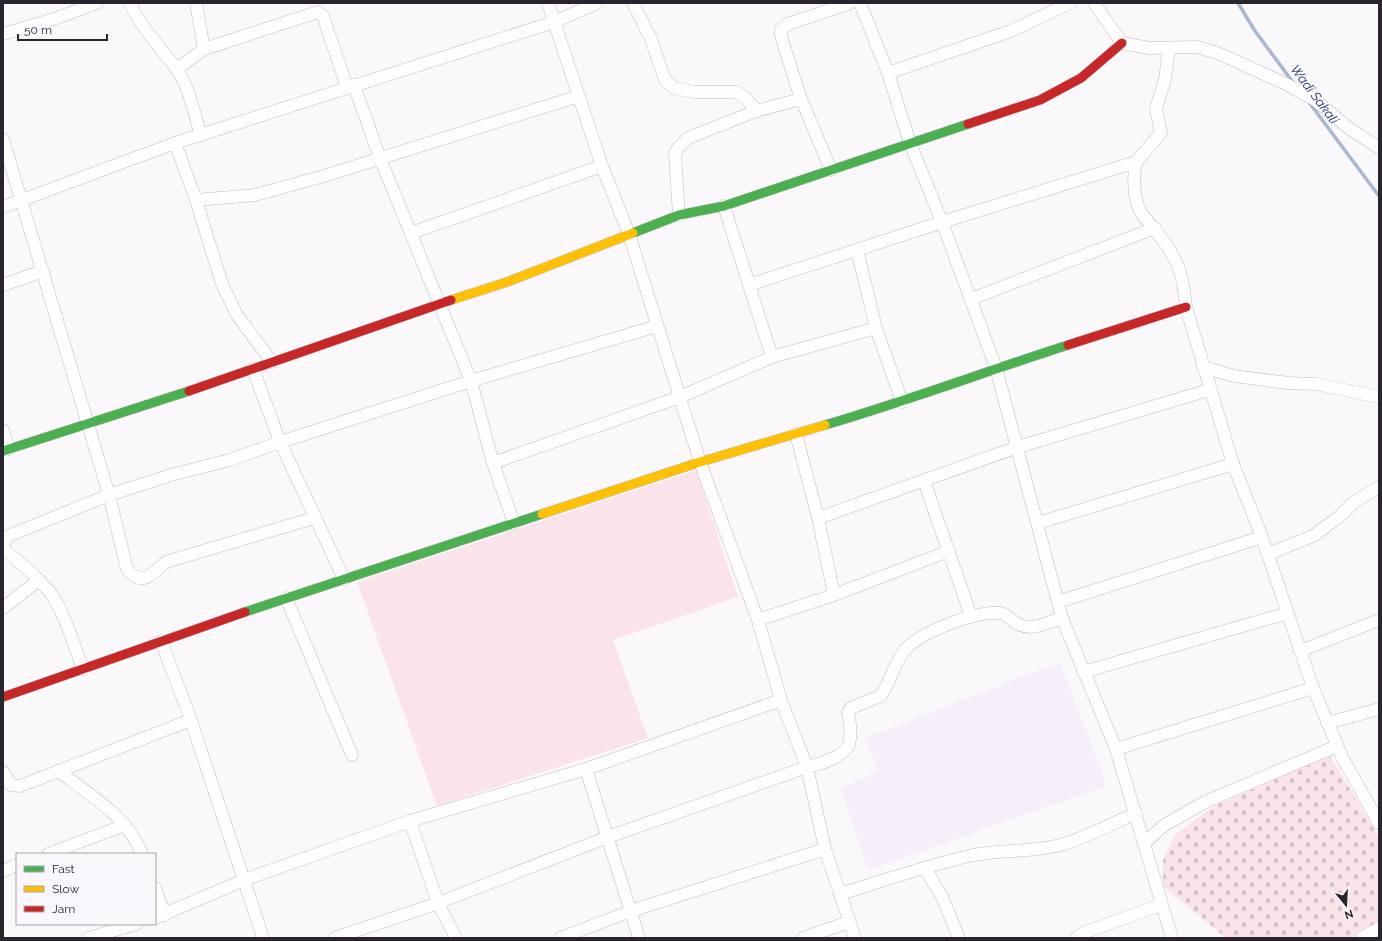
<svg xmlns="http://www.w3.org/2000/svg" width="1382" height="941" font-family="Raleway,sans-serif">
	<defs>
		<pattern id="cemetery-stones" width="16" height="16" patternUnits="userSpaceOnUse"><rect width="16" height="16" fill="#fbe3ea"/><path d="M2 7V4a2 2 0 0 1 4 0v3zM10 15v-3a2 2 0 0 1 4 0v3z" fill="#d7c3c9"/></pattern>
	</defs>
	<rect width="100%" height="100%" fill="#faf8fb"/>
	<!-- built -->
	<path fill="#f6effb" d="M 1060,662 L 1107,786 L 868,870 L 841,788 L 878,771 L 865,738 Z"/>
	<!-- green -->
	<path fill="#fbe3ea" d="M 696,470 L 738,597 L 613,640 L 648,738 L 437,806 L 357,582 Z"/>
	<!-- cemetery -->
	<path fill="url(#cemetery-stones)" d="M 1330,756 L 1379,837 L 1379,923 L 1354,938 L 1226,938 L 1163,886 L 1163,860 L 1175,835 L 1214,806 Z"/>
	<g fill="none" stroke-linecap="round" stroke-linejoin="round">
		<!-- stream -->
		<g stroke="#aab7cf" stroke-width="3.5">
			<path d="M 1238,3 L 1255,31 L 1295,85"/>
			<path d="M 1308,101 L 1379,196"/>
		</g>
		<defs>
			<g id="street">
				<path d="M 130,3 C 141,28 160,47 176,68 C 189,86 194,114 201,135"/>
				<path d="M 196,3 L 204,49"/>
				<path d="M 548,3 L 602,166 L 629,234 L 700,462 L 758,620 L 781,700 L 807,767 L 825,849 L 855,938"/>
				<path d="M 633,3 L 651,39 L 665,80 L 674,88 L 694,92 L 736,92 L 746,98 L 756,111"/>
				<path d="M 860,3 L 888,73 L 910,143 L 942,222 L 996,368 L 1062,618 L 1116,749 L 1172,938"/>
				<path d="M 1094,3 L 1122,43 L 1149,48 L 1198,47 L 1220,54 L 1286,84 L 1315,100 L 1350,129 L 1379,148"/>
				<path d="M 3,34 L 54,19 L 97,3"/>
				<path d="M 177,69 L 204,49 L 318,12 L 323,16 L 347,87"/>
				<path d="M 888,73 L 1011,31 L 1070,3"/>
				<path d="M 354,85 L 380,158 L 471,381 L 493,463 L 514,523"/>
				<path d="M 3,139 L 109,495 L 8,536 L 3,545 L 5,550 C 22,565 41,579 54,598 C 67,619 74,646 83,669"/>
				<path d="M 175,143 L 196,200 L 222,284 L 237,315 L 272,362"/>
				<path d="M 1136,162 C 1133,176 1133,202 1142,214 C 1154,230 1168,243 1176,262 C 1183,276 1184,291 1186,307 L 1233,464 L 1262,537 L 1313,688 L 1342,757 L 1379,823"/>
				<path d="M 831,170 L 801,99 L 781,36 L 781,29 L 788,24 L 850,3"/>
				<path d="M 196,200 L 255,195 L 324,176 L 579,96"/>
				<path d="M 724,206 L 772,357"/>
				<path d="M 3,207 L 175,143 L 554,22 L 597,3"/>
				<path d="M 679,215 L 675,154 L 678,148 L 688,138 L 756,111 L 801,99"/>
				<path d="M 411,233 L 602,166"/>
				<path d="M 857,250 L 876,328 L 902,402"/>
				<path d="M 3,285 L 43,271"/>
				<path d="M 749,285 L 942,222 L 1136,162 L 1161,133 L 1156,109 L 1165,79 L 1169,49"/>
				<path d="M 971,299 L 1155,228"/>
				<path d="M 1203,367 L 1234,376 L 1288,383 L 1316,384 L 1379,397"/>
				<path d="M 253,369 L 280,442 L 344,579"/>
				<path d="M 3,430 L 9,449"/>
				<path d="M 796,434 L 818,518 L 834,595"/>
				<path d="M 493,463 L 680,397 L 772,357 L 876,328"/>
				<path d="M 924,481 L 971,616"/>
				<path d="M 314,518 L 166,562 C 152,574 142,588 127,569 L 109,495 L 171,475 L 230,460 L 280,442 L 471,381 L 657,326"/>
				<path d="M 818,518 L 1018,447 L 1209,390"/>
				<path d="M 1038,523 L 1233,464"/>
				<path d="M 1268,554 L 1313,536 L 1340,516 L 1354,502 L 1379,487"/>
				<path d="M 286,598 L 352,755"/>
				<path d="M 1058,602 L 1262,537"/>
				<path d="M 3,608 L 39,580"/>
				<path d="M 758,620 L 834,595 L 949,551"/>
				<path d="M 161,641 L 191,720 L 263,938"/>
				<path d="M 1300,651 L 1379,620"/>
				<path d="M 1083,672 L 1288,613"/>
				<path d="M 1327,723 L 1379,709"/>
				<path d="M 1116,749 L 1313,688"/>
				<path d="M 586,769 L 639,938"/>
				<path d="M 58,771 C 89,794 128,817 142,854"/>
				<path d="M 3,772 L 11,785 L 20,786 L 191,720"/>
				<path d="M 410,821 L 438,903 L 456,938"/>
				<path d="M 1144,844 L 1163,826 L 1207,801 L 1337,746"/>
				<path d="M 48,854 L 125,825"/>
				<path d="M 925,868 L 942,897 L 959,938"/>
				<path d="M 3,871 L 17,865"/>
				<path d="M 155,888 L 165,915"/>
				<path d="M 840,894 C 883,881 925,866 969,856 C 998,849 1030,853 1060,845 C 1086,838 1111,824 1136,813"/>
				<path d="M 155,918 L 244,880 L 410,821 L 586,769 L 781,700"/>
				<path d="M 88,938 L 136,924"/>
				<path d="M 335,938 L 438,903 L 608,837 L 807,767 C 818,765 846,756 849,744 C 852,734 850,722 848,712 L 851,708 L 880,696 C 891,683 893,664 905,650 C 920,632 976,611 1000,613 C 1007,614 1010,619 1016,623 C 1030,632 1047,623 1062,618"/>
				<path d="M 560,938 L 631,911 L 825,849"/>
				<path d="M 803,938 L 849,922"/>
				<path d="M 1076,938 L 1083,933 L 1161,905"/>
				<path d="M 1362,938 L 1379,928"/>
			</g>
			<g id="fast">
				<path d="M 633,233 L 679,215 L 724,206 L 968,124"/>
				<path d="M 825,425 C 907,401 987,371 1068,345"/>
				<path d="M 3,451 L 189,391"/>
				<path d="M 245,612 L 542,514"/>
			</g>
			<g id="slow">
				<path d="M 451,300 L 507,282 L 633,233"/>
				<path d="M 542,514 L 700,462 L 825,425"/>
			</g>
			<g id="jam">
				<path d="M 968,124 L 1040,100 L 1081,78 L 1122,43"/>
				<path d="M 1068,345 L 1186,307"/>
				<path d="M 189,391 L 451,300"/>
				<path d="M 3,697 L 245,612"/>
			</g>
		</defs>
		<!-- street casing -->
		<use href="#street" stroke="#bfbcc2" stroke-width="13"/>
		<!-- fast casing -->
		<use href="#fast" stroke="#bfbcc2" stroke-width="10"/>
		<!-- slow casing -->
		<use href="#slow" stroke="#bfbcc2" stroke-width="10"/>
		<!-- jam casing -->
		<use href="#jam" stroke="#bfbcc2" stroke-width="10"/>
		<!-- street -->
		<use href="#street" stroke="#fefefe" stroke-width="12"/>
		<!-- fast -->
		<use href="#fast" stroke="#4caf50" stroke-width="9"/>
		<!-- slow -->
		<use href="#slow" stroke="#ffc107" stroke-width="9"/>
		<!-- jam -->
		<use href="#jam" stroke="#c62828" stroke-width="9"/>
	</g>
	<g text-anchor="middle" stroke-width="3" stroke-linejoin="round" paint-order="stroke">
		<!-- water labels -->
		<g font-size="13" font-style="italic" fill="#1d3460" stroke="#faf7fc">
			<text transform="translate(1315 94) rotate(53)" y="5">Wadi Sakali</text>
		</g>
	</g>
	<!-- border -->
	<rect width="1382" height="941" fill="none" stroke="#29242d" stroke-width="8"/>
	<!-- legend -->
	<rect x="16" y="853" width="140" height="72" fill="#faf7fc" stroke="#a6a3a9"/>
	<rect x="24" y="866" width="20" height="6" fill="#4caf50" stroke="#a6a3a9"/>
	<text x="52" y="873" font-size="12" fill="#29242d">Fast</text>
	<rect x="24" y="886" width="20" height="6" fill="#ffc107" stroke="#a6a3a9"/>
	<text x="52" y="893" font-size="12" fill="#29242d">Slow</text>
	<rect x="24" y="906" width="20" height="6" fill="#c62828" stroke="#a6a3a9"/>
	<text x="52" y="913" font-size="12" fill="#29242d">Jam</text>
	<!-- north arrow -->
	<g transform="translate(1346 905) rotate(162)" stroke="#faf7fc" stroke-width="3" paint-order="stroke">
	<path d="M0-3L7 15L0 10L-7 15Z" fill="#29242d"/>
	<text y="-6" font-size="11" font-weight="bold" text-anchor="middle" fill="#29242d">N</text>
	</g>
	<!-- scale -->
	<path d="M18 34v6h89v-6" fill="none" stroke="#29242d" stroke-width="2"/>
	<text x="24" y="34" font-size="12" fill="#29242d" stroke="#faf7fc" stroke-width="3" paint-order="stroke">50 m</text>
</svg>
